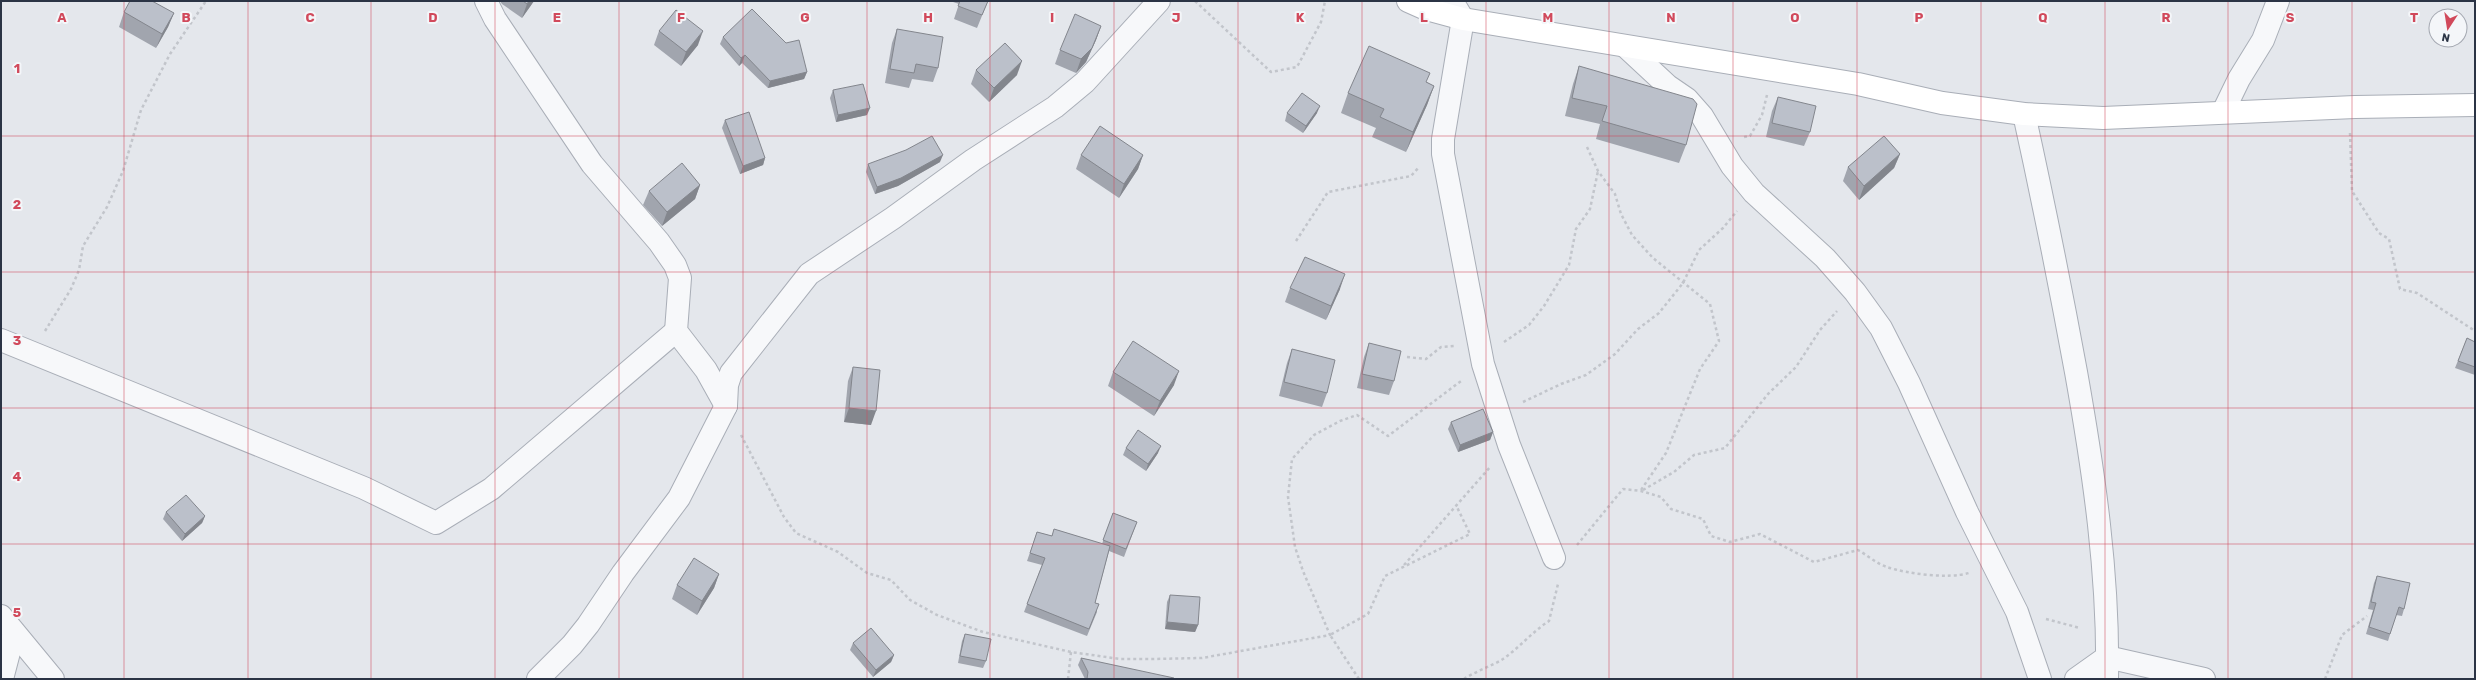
<svg xmlns="http://www.w3.org/2000/svg" width="2476" height="680" font-family="Rubik,sans-serif">
	<rect width="100%" height="100%" fill="#e4e7ec"/>
	<g fill="none" stroke-linecap="round" stroke-linejoin="round">
		<defs>
			<g id="street">
				<path d="M 486,1 L 495,19 L 592,164 L 659,242 L 675,265 L 680,278 L 676,331 L 706,370 L 726,406"/>
				<path d="M 1452,1 L 1463,19 L 1443,139 L 1443,154 L 1483,364 L 1509,445 L 1554,558"/>
				<path d="M 1626,47 L 1668,86 L 1687,99 L 1702,116 L 1732,166 L 1754,193 L 1825,258 L 1855,292 L 1881,328 L 1909,383 L 1967,512 L 2017,612 L 2040,679"/>
				<path d="M 2223,112 L 2239,79 L 2263,40 L 2278,1"/>
				<path d="M 2024,114 C 2043,200 2060,285 2076,372 C 2094,473 2109,576 2107,679"/>
				<path d="M 1,340 L 364,488 L 436,523 L 491,489 L 676,331"/>
				<path d="M 1,616 L 53,679"/>
				<path d="M 2,679 L 14,633"/>
				<path d="M 538,679 L 572,645 L 588,625 L 623,573 L 679,498 L 726,406 L 727,385 L 731,373 L 809,274 L 893,218 L 973,160 L 1055,107 L 1085,82 L 1159,1"/>
				<path d="M 2076,679 L 2107,657 L 2204,679"/>
			</g>
			<path id="secondary" d="M 1408,1 L 1426,9 L 1463,19 L 1858,84 L 1942,103 L 2024,114 L 2103,118 L 2355,107 L 2475,105"/>
		</defs>
		<!-- street casing -->
		<use href="#street" stroke="#a9aeb7" stroke-width="24"/>
		<!-- secondary casing -->
		<use href="#secondary" stroke="#a9aeb7" stroke-width="24"/>
		<!-- path -->
		<g stroke="#c2c5cb" stroke-width="2.5" stroke-dasharray="3 3" stroke-linecap="butt">
			<path d="M 1195,1 L 1271,72 L 1297,67 L 1321,22 L 1325,1"/>
			<path d="M 2350,133 L 2352,191 L 2379,233 L 2389,239 L 2400,289 L 2417,293 L 2475,331"/>
			<path d="M 1744,137 L 1750,136 L 1762,115 L 1767,95"/>
			<path d="M 1587,147 L 1598,171 L 1615,194 L 1621,214 L 1632,235 L 1653,258 L 1710,304 L 1719,341 L 1700,369 L 1666,453 L 1641,490"/>
			<path d="M 1296,241 L 1328,192 L 1411,176 L 1419,167"/>
			<path d="M 45,331 L 71,289 L 79,270 L 83,246 L 107,207 L 123,171 L 141,110 L 170,54 L 206,1"/>
			<path d="M 1504,342 L 1529,325 L 1544,306 L 1569,265 L 1576,229 L 1590,209 L 1598,171"/>
			<path d="M 1407,357 L 1426,359 L 1441,347 L 1454,346"/>
			<path d="M 1523,402 L 1561,384 L 1586,375 L 1615,354 L 1638,329 L 1659,313 L 1683,283 L 1699,250 L 1723,228 L 1737,211"/>
			<path d="M 741,435 L 784,517 L 796,533 L 838,552 L 867,573 L 891,580 L 910,600 L 937,615 L 983,632 L 1071,652 L 1120,659 L 1152,659 L 1202,658 L 1330,635 L 1303,571 L 1295,547 L 1288,497 L 1292,459 L 1314,435 L 1340,421 L 1357,415 L 1388,436 L 1461,381"/>
			<path d="M 1643,490 L 1674,472 L 1694,455 L 1725,448 L 1768,394 L 1796,367 L 1820,330 L 1837,311"/>
			<path d="M 1577,545 L 1623,489 L 1641,491 L 1661,497 L 1671,509 L 1703,519 L 1711,536 L 1730,542 L 1760,534 L 1814,562 L 1858,550 C 1867,555 1877,564 1887,567 C 1907,574 1949,579 1969,573"/>
			<path d="M 1404,565 L 1491,466"/>
			<path d="M 2046,619 L 2080,628"/>
			<path d="M 1068,679 L 1071,652"/>
			<path d="M 1359,679 L 1330,635 L 1368,614 L 1385,576 L 1470,534 L 1456,505"/>
			<path d="M 1464,679 C 1476,671 1492,666 1503,659 C 1519,648 1532,632 1549,621 L 1558,584"/>
			<path d="M 2325,679 L 2342,635 L 2367,616"/>
		</g>
		<!-- street -->
		<use href="#street" stroke="#f7f8fa" stroke-width="22"/>
		<!-- secondary -->
		<use href="#secondary" stroke="#fff" stroke-width="22"/>
	</g>
	<!-- wall -->
	<g fill="#a1a5ae">
		<path d="M 500,1 L 534,1 L 522,18 L 502,4 Z"/>
		<path d="M 950,1 L 988,1 L 977,28 L 954,19 L 959,4 Z"/>
		<path d="M 124,12 L 174,13 L 168,27 L 156,48 L 119,27 Z"/>
		<path d="M 1101,26 L 1096,40 L 1086,62 L 1076,73 L 1055,64 L 1060,50 Z"/>
		<path d="M 897,29 L 938,68 L 933,82 L 912,79 L 909,88 L 885,83 L 892,43 Z"/>
		<path d="M 659,31 L 698,45 L 681,66 L 654,45 Z"/>
		<path d="M 723,37 L 807,72 L 804,79 L 768,88 L 742,63 L 739,66 L 720,44 Z"/>
		<path d="M 1579,66 L 1686,145 L 1679,163 L 1596,139 L 1600,124 L 1565,116 L 1573,84 Z"/>
		<path d="M 976,70 L 1017,75 L 989,102 L 971,84 Z"/>
		<path d="M 1427,82 L 1434,86 L 1427,105 L 1406,152 L 1372,137 L 1376,128 L 1341,113 L 1348,93 Z"/>
		<path d="M 833,90 L 867,115 L 836,122 L 830,98 Z"/>
		<path d="M 1778,97 L 1810,132 L 1804,146 L 1766,137 L 1772,111 Z"/>
		<path d="M 1287,113 L 1317,113 L 1303,133 L 1285,121 Z"/>
		<path d="M 725,120 L 765,158 L 763,165 L 740,174 L 722,128 Z"/>
		<path d="M 1900,154 L 1894,168 L 1859,200 L 1843,181 L 1848,167 Z"/>
		<path d="M 1081,155 L 1143,155 L 1138,169 L 1119,198 L 1076,169 Z"/>
		<path d="M 940,162 L 898,186 L 875,194 L 866,172 L 868,164 Z"/>
		<path d="M 700,185 L 695,199 L 662,226 L 643,205 L 649,191 Z"/>
		<path d="M 1290,288 L 1340,289 L 1326,320 L 1285,302 Z"/>
		<path d="M 2467,338 L 2475,342 L 2475,375 L 2455,368 Z"/>
		<path d="M 1369,343 L 1394,381 L 1389,395 L 1357,388 L 1364,357 Z"/>
		<path d="M 1292,349 L 1327,393 L 1322,407 L 1279,396 L 1287,363 Z"/>
		<path d="M 853,367 L 871,425 L 844,422 L 848,381 Z"/>
		<path d="M 1113,372 L 1174,385 L 1154,416 L 1108,386 Z"/>
		<path d="M 1451,422 L 1493,432 L 1490,440 L 1458,452 L 1448,429 Z"/>
		<path d="M 1126,448 L 1158,453 L 1146,471 L 1123,455 Z"/>
		<path d="M 166,512 L 205,516 L 202,523 L 182,541 L 163,519 Z"/>
		<path d="M 1113,513 L 1137,522 L 1124,557 L 1109,551 L 1095,603 L 1097,612 L 1087,636 L 1024,612 L 1042,565 L 1027,561 L 1037,532 L 1052,536 L 1054,529 L 1102,544 Z"/>
		<path d="M 719,574 L 714,588 L 697,615 L 672,599 L 677,585 Z"/>
		<path d="M 2377,576 L 2404,609 L 2402,616 L 2396,615 L 2388,641 L 2366,634 L 2373,610 L 2368,609 L 2374,583 Z"/>
		<path d="M 1170,595 L 1198,625 L 1195,632 L 1165,629 L 1167,602 Z"/>
		<path d="M 965,634 L 986,661 L 983,668 L 958,663 L 962,641 Z"/>
		<path d="M 853,643 L 894,655 L 891,662 L 873,677 L 850,650 Z"/>
		<path d="M 1081,658 L 1173,679 L 1085,679 L 1078,665 Z"/>
	</g>
	<!-- shaded-wall -->
	<g fill="#83868d">
		<path d="M 529,1 L 534,1 L 522,18 L 527,4 Z"/>
		<path d="M 174,13 L 168,27 L 156,48 L 162,34 Z"/>
		<path d="M 1101,26 L 1096,40 L 1086,62 L 1076,73 L 1081,59 Z"/>
		<path d="M 703,31 L 698,45 L 681,66 L 686,52 Z"/>
		<path d="M 745,55 L 742,63 L 739,66 L 741,58 Z"/>
		<path d="M 1022,61 L 1017,75 L 989,102 L 994,88 Z"/>
		<path d="M 807,72 L 804,79 L 768,88 L 770,81 Z"/>
		<path d="M 1434,86 L 1427,105 L 1406,152 L 1413,132 Z"/>
		<path d="M 1320,106 L 1317,113 L 1303,133 L 1306,126 Z"/>
		<path d="M 870,108 L 867,115 L 836,122 L 838,115 Z"/>
		<path d="M 1900,154 L 1894,168 L 1859,200 L 1864,186 Z"/>
		<path d="M 943,155 L 940,162 L 898,186 L 875,194 L 877,187 Z"/>
		<path d="M 1143,155 L 1138,169 L 1119,198 L 1124,184 Z"/>
		<path d="M 765,158 L 763,165 L 740,174 L 743,166 Z"/>
		<path d="M 700,185 L 695,199 L 662,226 L 667,212 Z"/>
		<path d="M 1345,274 L 1340,289 L 1326,320 L 1331,306 Z"/>
		<path d="M 1179,371 L 1174,385 L 1154,416 L 1160,401 Z"/>
		<path d="M 849,408 L 876,411 L 871,425 L 844,422 Z"/>
		<path d="M 1493,432 L 1490,440 L 1458,452 L 1460,445 Z"/>
		<path d="M 1161,446 L 1158,453 L 1146,471 L 1148,464 Z"/>
		<path d="M 205,516 L 202,523 L 182,541 L 185,534 Z"/>
		<path d="M 719,574 L 714,588 L 697,615 L 702,601 Z"/>
		<path d="M 1167,622 L 1198,625 L 1195,632 L 1165,629 Z"/>
		<path d="M 894,655 L 891,662 L 873,677 L 876,670 Z"/>
	</g>
	<!-- building -->
	<g fill="#bbc0ca" stroke="#83868d">
		<path d="M 130,1 L 152,1 L 174,13 L 162,34 L 124,12 Z"/>
		<path d="M 523,1 L 529,1 L 527,4 Z"/>
		<path d="M 960,1 L 988,1 L 982,15 L 958,6 Z"/>
		<path d="M 752,9 L 786,43 L 799,40 L 807,72 L 770,81 L 745,55 L 741,58 L 723,37 Z"/>
		<path d="M 676,10 L 703,31 L 686,52 L 659,31 Z"/>
		<path d="M 1075,14 L 1101,26 L 1092,48 L 1081,59 L 1060,50 Z"/>
		<path d="M 897,29 L 943,37 L 938,68 L 916,64 L 914,73 L 890,69 Z"/>
		<path d="M 1005,43 L 1022,61 L 994,88 L 976,70 Z"/>
		<path d="M 1369,46 L 1430,73 L 1426,82 L 1434,86 L 1413,132 L 1380,117 L 1384,109 L 1348,93 Z"/>
		<path d="M 1579,66 L 1693,99 L 1697,104 L 1686,145 L 1602,121 L 1607,106 L 1572,98 Z"/>
		<path d="M 863,84 L 870,108 L 838,115 L 833,90 Z"/>
		<path d="M 1302,93 L 1320,106 L 1306,126 L 1287,113 Z"/>
		<path d="M 1778,97 L 1816,106 L 1810,132 L 1772,123 Z"/>
		<path d="M 749,112 L 765,158 L 743,166 L 725,120 Z"/>
		<path d="M 1100,126 L 1143,155 L 1124,184 L 1081,155 Z"/>
		<path d="M 932,136 L 943,155 L 901,178 L 877,187 L 868,164 L 906,150 Z"/>
		<path d="M 1884,136 L 1900,154 L 1864,186 L 1848,167 Z"/>
		<path d="M 682,163 L 700,185 L 667,212 L 649,191 Z"/>
		<path d="M 1305,257 L 1345,274 L 1331,306 L 1290,288 Z"/>
		<path d="M 2467,338 L 2475,342 L 2475,367 L 2458,361 Z"/>
		<path d="M 1133,341 L 1179,371 L 1160,401 L 1113,372 Z"/>
		<path d="M 1369,343 L 1401,351 L 1394,381 L 1362,374 Z"/>
		<path d="M 1292,349 L 1335,360 L 1327,393 L 1284,382 Z"/>
		<path d="M 853,367 L 880,370 L 876,411 L 849,408 Z"/>
		<path d="M 1483,409 L 1493,432 L 1460,445 L 1451,422 Z"/>
		<path d="M 1138,430 L 1161,446 L 1148,464 L 1126,448 Z"/>
		<path d="M 186,495 L 205,516 L 185,534 L 166,512 Z"/>
		<path d="M 1113,513 L 1137,522 L 1126,549 L 1103,540 Z"/>
		<path d="M 1054,529 L 1110,546 L 1095,603 L 1099,604 L 1089,629 L 1027,604 L 1045,558 L 1030,553 L 1037,532 L 1052,536 Z"/>
		<path d="M 694,558 L 719,574 L 702,601 L 677,585 Z"/>
		<path d="M 2377,576 L 2410,583 L 2404,609 L 2399,607 L 2390,634 L 2369,627 L 2376,603 L 2371,602 Z"/>
		<path d="M 1170,595 L 1200,597 L 1198,625 L 1167,622 Z"/>
		<path d="M 871,628 L 894,655 L 876,670 L 853,643 Z"/>
		<path d="M 965,634 L 991,639 L 986,661 L 960,656 Z"/>
		<path d="M 1081,658 L 1174,678 L 1173,679 L 1087,679 L 1088,672 Z"/>
	</g>
	<!-- grid -->
	<path fill="none" stroke="#d1495b" stroke-width="1" stroke-opacity="0.55" d="M 124,1 L 124,679M 248,1 L 248,679M 371,1 L 371,679M 495,1 L 495,679M 619,1 L 619,679M 743,1 L 743,679M 867,1 L 867,679M 990,1 L 990,679M 1114,1 L 1114,679M 1238,1 L 1238,679M 1362,1 L 1362,679M 1486,1 L 1486,679M 1609,1 L 1609,679M 1733,1 L 1733,679M 1857,1 L 1857,679M 1981,1 L 1981,679M 2105,1 L 2105,679M 2228,1 L 2228,679M 2352,1 L 2352,679M 1,136 L 2475,136M 1,272 L 2475,272M 1,408 L 2475,408M 1,544 L 2475,544"/>
	<g font-size="13" text-anchor="middle" font-weight="bold" fill="#d1495b" stroke="#f4f6f9" stroke-width="4" stroke-linejoin="round" paint-order="stroke">
		<text x="62" y="22">A</text>
		<text x="186" y="22">B</text>
		<text x="310" y="22">C</text>
		<text x="433" y="22">D</text>
		<text x="557" y="22">E</text>
		<text x="681" y="22">F</text>
		<text x="805" y="22">G</text>
		<text x="928" y="22">H</text>
		<text x="1052" y="22">I</text>
		<text x="1176" y="22">J</text>
		<text x="1300" y="22">K</text>
		<text x="1424" y="22">L</text>
		<text x="1548" y="22">M</text>
		<text x="1671" y="22">N</text>
		<text x="1795" y="22">O</text>
		<text x="1919" y="22">P</text>
		<text x="2043" y="22">Q</text>
		<text x="2166" y="22">R</text>
		<text x="2290" y="22">S</text>
		<text x="2414" y="22">T</text>
		<text x="17" y="73">1</text>
		<text x="17" y="209">2</text>
		<text x="17" y="345">3</text>
		<text x="17" y="481">4</text>
		<text x="17" y="617">5</text>
	</g>
	<!-- border -->
	<rect width="2476" height="680" fill="none" stroke="#2b3445" stroke-width="4"/>
	<!-- north arrow -->
	<g transform="translate(2448 28) rotate(192)"><circle r="19" fill="#f4f6f9" stroke="#a4a8b1"/>
	<path d="M0-3L7 15L0 10L-7 15Z" fill="#d1495b"/>
	<text y="-6" font-size="11" font-weight="bold" text-anchor="middle" fill="#2b3445">N</text>
	</g>
</svg>
